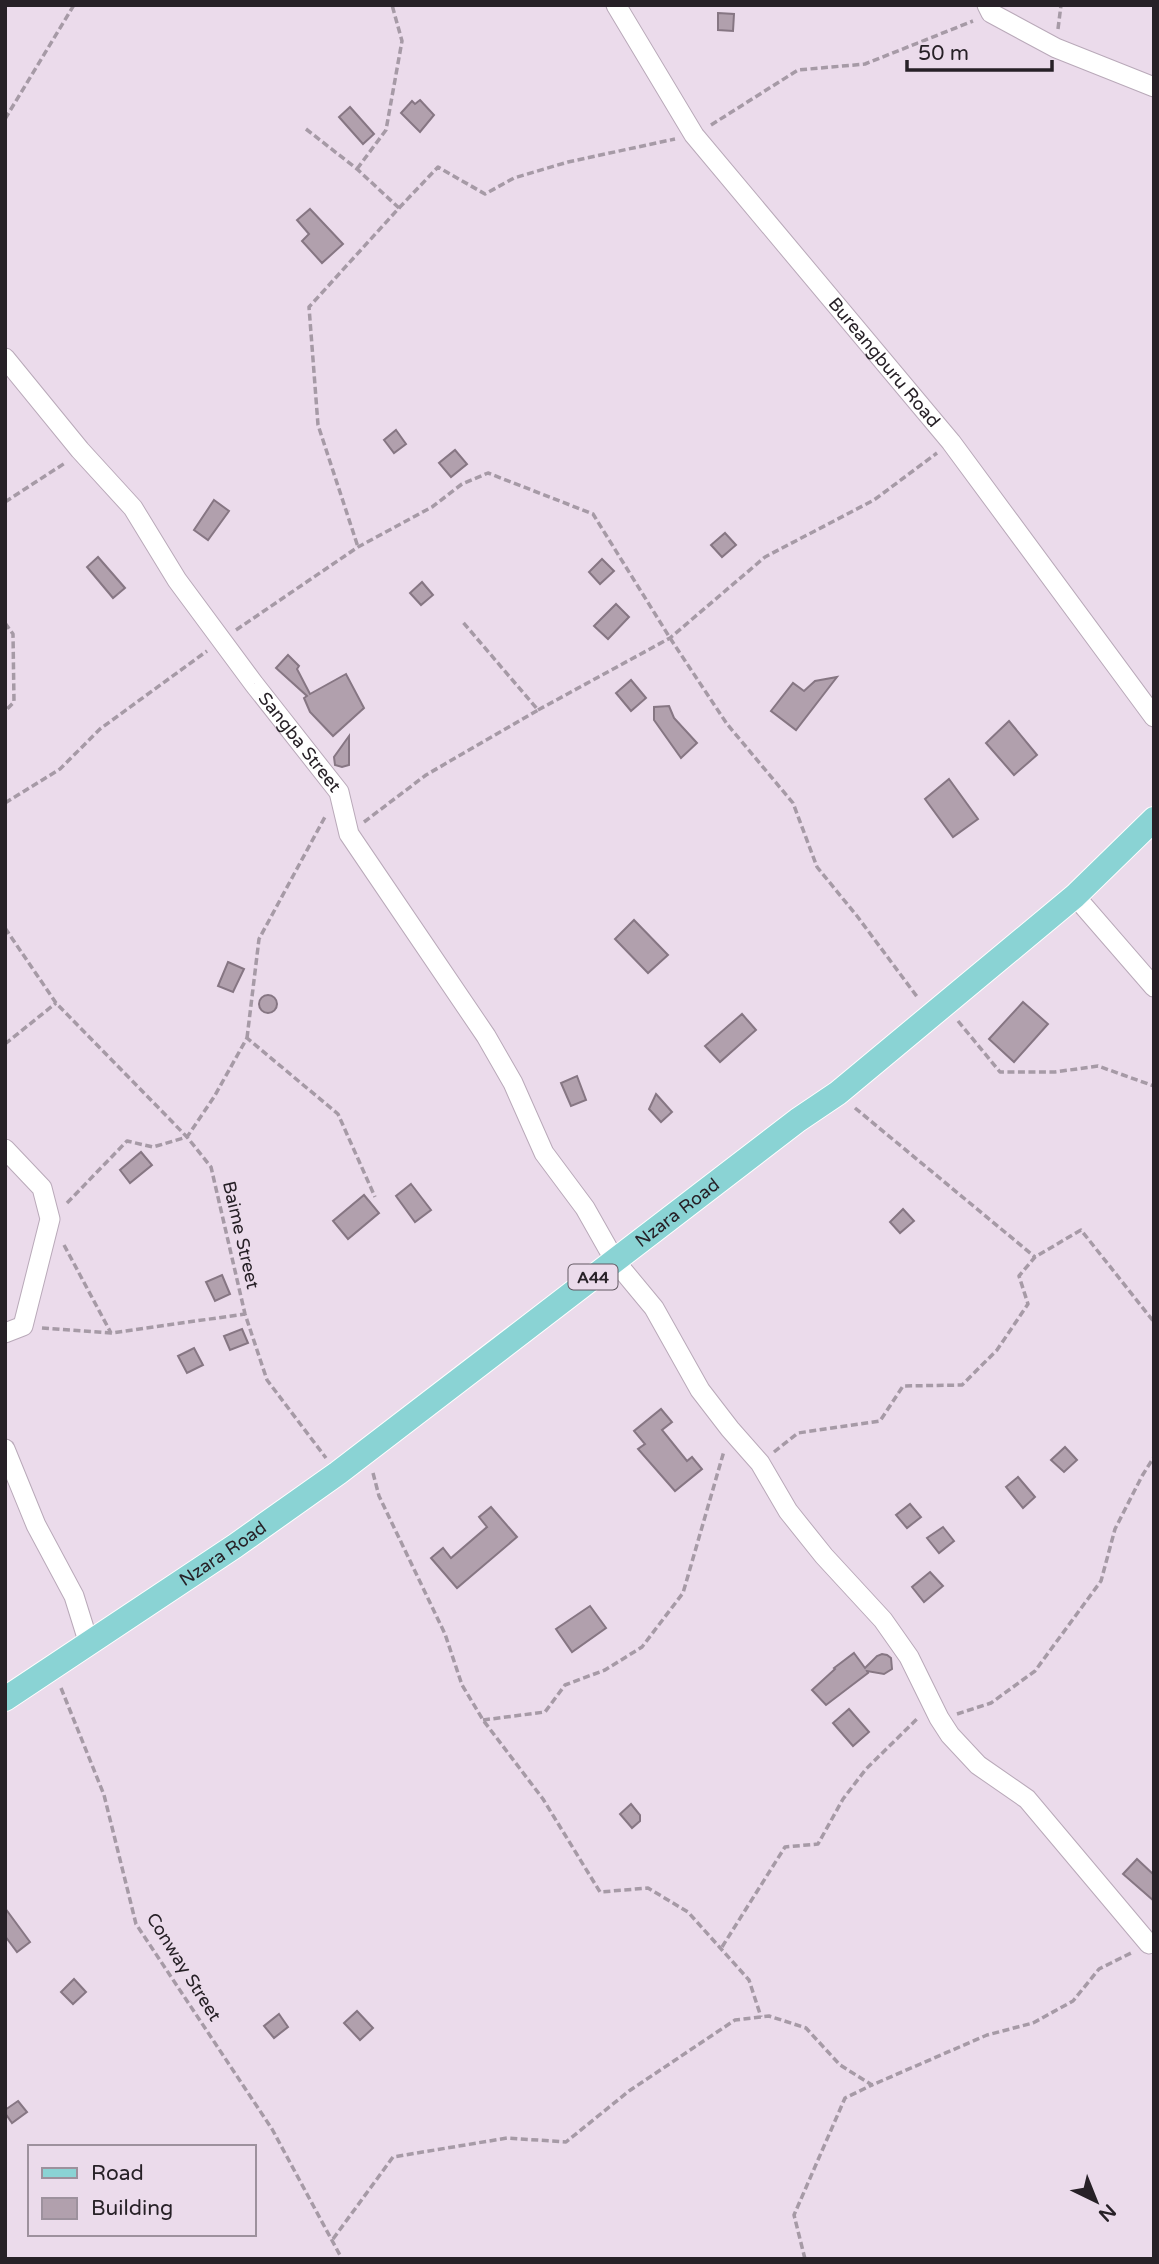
<svg xmlns="http://www.w3.org/2000/svg" width="1159" height="2264" font-family="'Varela Round',sans-serif">
	<rect width="100%" height="100%" fill="#ebdbeb"/>
	<!-- building -->
	<g fill="#b1a0ad" stroke="#867683" stroke-width="2">
		<path d="M 718,13 L 734,14 L 733,31 L 718,30 Z"/>
		<path d="M 420,100 L 434,115 L 420,132 L 401,113 L 412,101 L 415,104 Z"/>
		<path d="M 350,107 L 374,134 L 363,144 L 339,117 Z"/>
		<path d="M 310,209 L 343,244 L 322,263 L 302,241 L 309,234 L 297,220 Z"/>
		<path d="M 396,430 L 406,444 L 394,453 L 384,440 Z"/>
		<path d="M 455,450 L 467,464 L 451,477 L 439,463 Z"/>
		<path d="M 214,500 L 229,511 L 208,540 L 194,530 Z"/>
		<path d="M 725,533 L 736,545 L 722,557 L 711,545 Z"/>
		<path d="M 98,557 L 125,588 L 113,598 L 87,567 Z"/>
		<path d="M 602,559 L 614,571 L 600,584 L 589,572 Z"/>
		<path d="M 422,582 L 433,595 L 421,605 L 410,593 Z"/>
		<path d="M 616,604 L 629,617 L 608,639 L 594,626 Z"/>
		<path d="M 288,655 L 299,666 L 297,669 L 310,694 L 346,674 L 364,708 L 333,736 L 310,712 L 304,698 L 307,696 L 276,668 Z"/>
		<path d="M 837,677 L 796,730 L 771,711 L 793,683 L 804,691 L 815,681 Z"/>
		<path d="M 631,680 L 646,698 L 631,711 L 616,693 Z"/>
		<path d="M 669,706 L 674,718 L 697,743 L 681,758 L 654,720 L 654,707 Z"/>
		<path d="M 1009,721 L 1037,755 L 1014,775 L 986,743 Z"/>
		<path d="M 349,736 L 349,765 L 342,767 L 335,765 L 334,757 Z"/>
		<path d="M 949,779 L 978,819 L 953,837 L 925,799 Z"/>
		<path d="M 634,920 L 668,955 L 648,973 L 615,939 Z"/>
		<path d="M 228,962 L 244,969 L 233,992 L 218,986 Z"/>
		<circle cx="268" cy="1004" r="9"/>
		<path d="M 1023,1002 L 1048,1024 L 1014,1062 L 989,1039 Z"/>
		<path d="M 742,1014 L 756,1030 L 720,1062 L 705,1046 Z"/>
		<path d="M 577,1076 L 586,1100 L 571,1106 L 561,1083 Z"/>
		<path d="M 656,1094 L 672,1112 L 661,1122 L 649,1109 Z"/>
		<path d="M 141,1152 L 152,1165 L 130,1183 L 120,1170 Z"/>
		<path d="M 411,1184 L 431,1210 L 415,1222 L 396,1196 Z"/>
		<path d="M 364,1195 L 379,1213 L 348,1239 L 333,1221 Z"/>
		<path d="M 903,1209 L 914,1221 L 900,1233 L 890,1222 Z"/>
		<path d="M 222,1275 L 230,1294 L 215,1301 L 206,1282 Z"/>
		<path d="M 242,1329 L 248,1343 L 230,1350 L 224,1336 Z"/>
		<path d="M 194,1348 L 203,1365 L 187,1373 L 178,1356 Z"/>
		<path d="M 661,1409 L 672,1422 L 662,1430 L 687,1461 L 692,1457 L 702,1469 L 675,1491 L 638,1449 L 645,1444 L 634,1431 Z"/>
		<path d="M 1065,1447 L 1077,1460 L 1064,1472 L 1051,1460 Z"/>
		<path d="M 1018,1477 L 1035,1497 L 1023,1508 L 1006,1487 Z"/>
		<path d="M 910,1504 L 921,1517 L 907,1528 L 896,1515 Z"/>
		<path d="M 491,1507 L 517,1537 L 457,1588 L 431,1558 L 443,1548 L 451,1558 L 487,1527 L 479,1517 Z"/>
		<path d="M 943,1527 L 954,1541 L 939,1553 L 927,1538 Z"/>
		<path d="M 930,1572 L 943,1586 L 924,1602 L 912,1587 Z"/>
		<path d="M 590,1606 L 606,1628 L 572,1652 L 556,1629 Z"/>
		<path d="M 854,1653 L 865,1668 L 877,1656 L 882,1654 L 887,1655 L 891,1658 L 892,1669 L 884,1674 L 867,1671 L 868,1673 L 826,1705 L 812,1690 L 835,1669 L 834,1668 Z"/>
		<path d="M 849,1709 L 869,1732 L 853,1746 L 833,1723 Z"/>
		<path d="M 631,1804 L 640,1815 L 640,1821 L 632,1828 L 620,1814 Z"/>
		<path d="M 1137,1859 L 1154,1875 L 1154,1901 L 1123,1874 Z"/>
		<path d="M 5,1908 L 30,1942 L 17,1952 L 5,1936 Z"/>
		<path d="M 74,1979 L 86,1992 L 73,2004 L 61,1992 Z"/>
		<path d="M 357,2011 L 373,2028 L 360,2040 L 344,2023 Z"/>
		<path d="M 279,2014 L 288,2027 L 274,2038 L 264,2026 Z"/>
		<path d="M 18,2101 L 27,2112 L 12,2123 L 5,2113 L 5,2110 Z"/>
	</g>
	<g fill="none" stroke-linecap="round" stroke-linejoin="round">
		<defs>
			<g id="minor">
				<path id="s1" d="M 616,5 L 694,135 L 951,442 L 1154,717"/>
				<path d="M 987,5 L 991,13 L 1056,48 L 1154,87"/>
				<path id="s2" d="M 5,358 L 80,450 L 133,508 L 177,580 L 254,684 L 339,792 L 349,834 L 486,1036 L 513,1083 L 544,1153 L 585,1208 L 615,1261 L 654,1308 L 700,1390 L 730,1429 L 760,1463 L 788,1511 L 824,1556 L 883,1620 L 909,1657 L 939,1718 L 950,1735 L 978,1765 L 1027,1799 L 1149,1944"/>
				<path d="M 1075,896 L 1154,987"/>
				<path d="M 5,1149 L 42,1188 L 50,1219 L 23,1326 L 5,1333"/>
				<path d="M 5,1449 L 36,1525 L 74,1596 L 89,1644"/>
			</g>
			<g id="major">
				<path id="s3" d="M 5,1699 L 235,1546 L 338,1473 L 798,1120 L 838,1093 L 1075,896 L 1154,819"/>
			</g>
		</defs>
		<!-- minor casing -->
		<use href="#minor" stroke="#b9a9b9" stroke-width="21"/>
		<!-- major casing -->
		<use href="#major" stroke="#fff" stroke-width="26"/>
		<!-- path -->
		<g stroke="#a69aa6" stroke-width="3.5" stroke-dasharray="7 3.5" stroke-linecap="butt">
			<path d="M 1058,29 L 1061,5"/>
			<path d="M 5,119 L 74,5"/>
			<path d="M 711,125 L 798,70 L 865,64 L 973,21"/>
			<path d="M 306,129 L 357,169 L 399,208 L 309,307 L 318,425 L 358,547"/>
			<path d="M 357,169 L 386,130 L 402,41 L 392,5"/>
			<path d="M 399,208 L 438,167 L 485,194 L 514,178 L 568,162 L 675,139"/>
			<path d="M 5,502 L 65,463"/>
			<path d="M 5,623 L 13,634 L 14,702 L 5,711"/>
			<path d="M 236,630 L 358,547 L 432,507 L 462,484 L 488,473 L 593,514 L 670,638 L 727,724 L 793,803 L 817,867 L 857,916 L 918,998"/>
			<path d="M 538,710 L 670,638 L 765,557 L 874,500 L 937,453"/>
			<path d="M 5,803 L 60,769 L 100,729 L 207,651"/>
			<path d="M 364,822 L 426,775 L 538,710 L 462,621"/>
			<path d="M 5,928 L 56,1003 L 187,1137 L 211,1167 L 245,1314 L 267,1380 L 326,1458"/>
			<path d="M 958,1021 L 1000,1072 L 1055,1072 L 1098,1066 L 1154,1086"/>
			<path d="M 247,1038 L 259,939 L 326,815"/>
			<path d="M 5,1044 L 56,1003"/>
			<path d="M 855,1108 L 1035,1257"/>
			<path d="M 67,1203 L 127,1141 L 153,1147 L 187,1137 L 214,1097 L 247,1038 L 338,1114 L 375,1197"/>
			<path d="M 64,1245 L 111,1333"/>
			<path d="M 42,1328 L 111,1333 L 245,1314"/>
			<path d="M 774,1452 L 798,1433 L 880,1421 L 903,1386 L 962,1385 L 997,1350 L 1028,1304 L 1019,1276 L 1035,1257 L 1081,1230 L 1154,1322"/>
			<path d="M 373,1473 L 379,1496 L 445,1634 L 462,1685 L 483,1720 L 543,1799 L 600,1892 L 648,1888 L 688,1912 L 749,1980 L 761,2017"/>
			<path d="M 61,1688 L 104,1795 L 136,1924 L 272,2129 L 342,2259"/>
			<path d="M 957,1714 L 991,1703 L 1035,1671 L 1101,1581 L 1115,1529 L 1142,1476 L 1154,1457"/>
			<path d="M 483,1720 L 545,1712 L 565,1685 L 605,1670 L 642,1647 L 683,1593 L 724,1451"/>
			<path d="M 722,1947 L 785,1847 L 818,1844 L 843,1799 L 866,1769 L 919,1717"/>
			<path d="M 333,2239 L 393,2157 L 507,2138 L 566,2142 L 629,2091 L 735,2020 L 769,2016 L 806,2028 L 840,2065 L 872,2085 L 987,2035 L 1033,2023 L 1073,2001 L 1099,1969 L 1131,1953"/>
			<path d="M 805,2259 L 794,2215 L 845,2098 L 872,2085"/>
		</g>
		<!-- minor -->
		<use href="#minor" stroke="#fff" stroke-width="19"/>
		<!-- major -->
		<use href="#major" stroke="#8ad3d4" stroke-width="24"/>
	</g>
	<g text-anchor="middle" stroke-width="5" stroke-linejoin="round" paint-order="stroke">
		<!-- shield labels -->
		<rect fill="#ebdbeb" stroke="#625962" stroke-width="2" x="568.5" y="1264.5" width="49" height="25" rx="5"/>
		<g font-size="16" font-weight="bold" fill="#272127">
			<text x="593" y="1283">A44</text>
		</g>
		<!-- street labels -->
		<g font-size="18" fill="#272127" stroke="#ebdbeb">
			<text dy="6" stroke="none"><textPath href="#s1" startOffset="448">Bureangburu Road</textPath></text>
			<text dy="6" stroke="none"><textPath href="#s2" startOffset="485">Sangba Street</textPath></text>
			<text dy="6" stroke="none"><textPath href="#s3" startOffset="830">Nzara Road</textPath></text>
			<text transform="translate(241 1235) rotate(77)" y="6">Baime Street</text>
			<text dy="6" stroke="none"><textPath href="#s3" startOffset="262">Nzara Road</textPath></text>
			<text transform="translate(184 1967) rotate(58)" y="6">Conway Street</text>
		</g>
	</g>
	<!-- border -->
	<rect width="1159" height="2264" fill="none" stroke="#272127" stroke-width="14"/>
	<!-- legend -->
	<rect x="28" y="2145" width="228" height="91" fill="#ebdbeb" stroke="#9d919d" stroke-width="2"/>
	<rect x="42" y="2168" width="35" height="10" fill="#8ad3d4" stroke="#9d919d" stroke-width="2"/>
	<text x="91" y="2180" font-size="21" fill="#272127">Road</text>
	<rect x="42" y="2198" width="35" height="21" fill="#b1a0ad" stroke="#9d919d" stroke-width="2"/>
	<text x="91" y="2215" font-size="21" fill="#272127">Building</text>
	<!-- north arrow -->
	<g transform="translate(1096 2201) rotate(137)" stroke="#ebdbeb" stroke-width="5" paint-order="stroke">
	<path d="M0-5L12 26L0 18L-12 26Z" fill="#272127"/>
	<text y="-10" font-size="19" font-weight="bold" text-anchor="middle" fill="#272127">N</text>
	</g>
	<!-- scale -->
	<path d="M907 60v10h145v-10" fill="none" stroke="#272127" stroke-width="3.5"/>
	<text x="918" y="60" font-size="21" fill="#272127" stroke="#ebdbeb" stroke-width="5" paint-order="stroke">50 m</text>
</svg>
